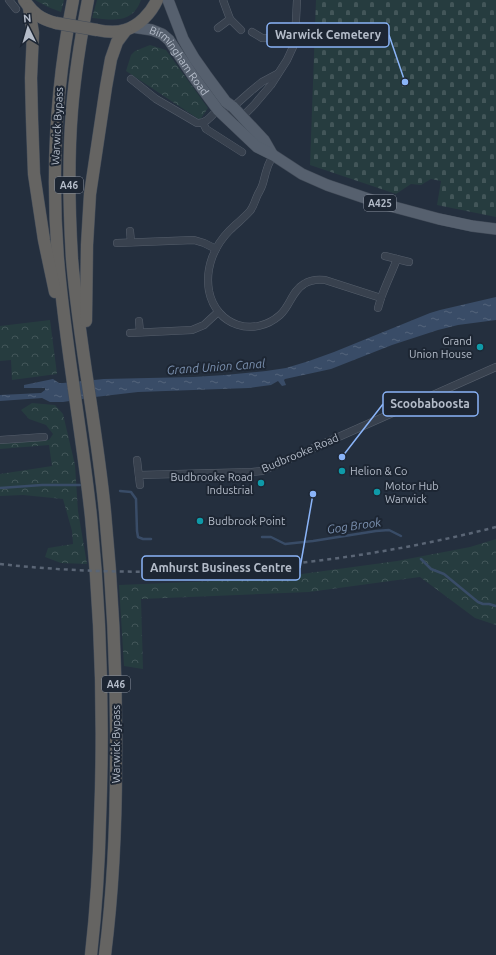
<svg xmlns="http://www.w3.org/2000/svg" width="496" height="955" font-family="Ubuntu,sans-serif">
	<defs>
		<pattern id="forest-crowns" width="20" height="18" patternUnits="userSpaceOnUse"><rect width="20" height="18" fill="#263c3f"/><path d="M2 6a3 3 0 1 1 6 0M12 15a3 3 0 1 1 6 0" fill="none" stroke="#435659"/></pattern>
		<pattern id="cemetery-stones" width="16" height="16" patternUnits="userSpaceOnUse"><rect width="16" height="16" fill="#263c3f"/><path d="M2 7V4a2 2 0 0 1 4 0v3zM10 15v-3a2 2 0 0 1 4 0v3z" fill="#435659"/></pattern>
		<pattern id="water-ripples" width="26" height="14" patternUnits="userSpaceOnUse"><rect width="26" height="14" fill="#394c67"/><path d="M2 4q2-2 4 0t4 0M15 11q2-2 4 0t4 0" fill="none" stroke="#53647b"/></pattern>
	</defs>
	<rect width="100%" height="100%" fill="#242f3e"/>
	<!-- forest -->
	<g fill="url(#forest-crowns)">
		<path d="M 35,0 L 64,0 L 61,12 L 48,7 Z"/>
		<path d="M 97,0 L 141,0 C 132,24 114,20 92,18 Z"/>
		<path d="M 150,45 L 166,50 L 208,108 L 200,120 L 126,71 L 131,55 L 135,51 Z"/>
		<path d="M 50,320 L 57,374 L 12,380 L 11,360 L 0,361 L 0,326 Z"/>
		<path d="M 32,403 L 55,405 L 63,414 L 75,465 L 78,511 L 87,564 L 61,563 L 45,557 L 48,548 L 73,544 L 72,531 L 63,499 L 23,495 L 0,496 L 0,474 L 52,466 L 49,445 L 0,449 L 0,442 L 49,440 L 53,434 L 46,425 L 29,419 L 21,410 Z"/>
		<path d="M 496,539 L 496,625 L 475,618 L 420,577 L 309,592 L 141,599 L 143,669 L 124,666 L 119,585 L 265,579 L 397,561 L 470,547 Z"/>
	</g>
	<!-- cemetery -->
	<path fill="url(#cemetery-stones)" d="M 316,0 L 496,0 L 496,217 L 437,205 L 441,181 L 431,179 L 421,185 L 411,184 L 396,194 L 310,165 Z"/>
	<!-- water -->
	<path fill="url(#water-ripples)" d="M 496,297 L 496,320 L 458,325 L 438,330 L 392,345 L 331,369 L 285,379 L 284,380 L 286,385 L 282,386 L 278,381 L 271,385 L 249,388 L 138,392 L 95,397 L 63,402 L 50,402 L 42,398 L 0,401 L 0,395 L 41,393 L 45,390 L 45,388 L 24,388 L 24,385 L 53,379 L 59,383 L 63,383 L 104,379 L 193,377 L 225,375 L 266,371 L 286,368 L 309,361 L 334,352 L 430,313 L 440,310 Z"/>
	<g fill="none" stroke-linecap="round" stroke-linejoin="round">
		<!-- stream -->
		<g stroke="#394c67" stroke-width="2.5">
			<path d="M 0,488 L 42,485 L 80,485"/>
			<path d="M 120,491 L 131,492 L 136,499 L 137,531 L 138,537 L 143,539 L 151,539"/>
			<path d="M 262,537 L 271,537 L 285,544 L 313,541 L 376,531 L 389,530 L 401,536"/>
			<path d="M 421,559 L 431,569 L 444,574 L 478,602 L 483,604 L 489,604 L 496,606"/>
		</g>
		<defs>
			<g id="minor">
				<path d="M 9,0 L 16,9"/>
				<path d="M 223,0 L 230,19 L 241,30"/>
				<path d="M 218,28 L 230,19"/>
				<path d="M 252,32 L 262,38 L 295,39"/>
				<path d="M 131,79 L 156,99 L 197,123 C 207,124 213,114 220,107"/>
				<path d="M 228,119 L 242,117 L 254,105 L 271,85 L 287,60 L 293,47 L 295,39 L 297,0"/>
				<path d="M 228,119 L 233,107 L 251,91 L 262,82 L 277,74"/>
				<path d="M 203,123 L 206,129 L 242,152"/>
				<path d="M 273,155 C 271,160 268,164 267,169 C 265,174 264,181 262,186 C 261,189 259,192 258,194 C 255,200 254,206 250,211 C 244,218 237,223 230,230 C 214,246 205,268 209,291 C 216,326 254,338 280,315 C 290,306 292,291 304,284 C 310,280 317,279 325,280 L 381,298 C 386,284 392,272 397,259"/>
				<path d="M 130,231 L 131,242"/>
				<path d="M 117,243 L 194,240 L 204,243 L 216,249"/>
				<path d="M 385,256 L 409,262"/>
				<path d="M 378,308 L 381,298"/>
				<path d="M 139,321 L 140,332"/>
				<path d="M 130,333 L 192,330 L 204,325 L 218,312"/>
				<path d="M 0,440 L 44,437"/>
				<path d="M 137,460 L 140,485"/>
				<path d="M 139,475 L 252,472 L 262,471 L 496,367"/>
			</g>
			<g id="primary">
				<path d="M 168,0 L 183,39 L 194,58 L 206,75 L 226,102 L 233,107 L 264,140 L 272,154"/>
				<path id="s1" d="M 132,27 L 152,30 L 162,34 L 169,40 L 193,76 L 218,110 L 257,147 L 273,155 L 302,174 L 327,185 L 383,204 L 439,219 L 472,226 L 496,229"/>
			</g>
			<g id="trunk">
				<path d="M 24,0 C 33,13 40,19 56,23"/>
				<path d="M 73,0 C 56,85 51,172 58,259 C 65,345 82,431 91,517 C 101,618 104,719 100,820 C 99,865 96,910 91,955"/>
				<path d="M 88,0 C 81,36 75,73 72,110 C 68,159 69,209 72,259 C 79,344 97,428 105,512 C 113,595 117,679 116,763 C 116,827 113,891 105,955"/>
				<path d="M 29,8 L 33,33 L 31,78 L 32,119 L 34,174 L 44,240 L 55,292"/>
				<path d="M 97,30 C 106,32 116,33 125,30 C 139,26 151,13 157,0"/>
				<path d="M 86,321 L 87,245 L 90,194 L 106,87 L 111,59 L 117,42 L 126,30"/>
			</g>
		</defs>
		<!-- minor casing -->
		<use href="#minor" stroke="#565f6c" stroke-width="8"/>
		<!-- primary casing -->
		<use href="#primary" stroke="#414a57" stroke-width="12"/>
		<!-- trunk casing -->
		<use href="#trunk" stroke="#434c59" stroke-width="13"/>
		<!-- minor -->
		<use href="#minor" stroke="#38414e" stroke-width="7"/>
		<!-- primary -->
		<use href="#primary" stroke="#56606e" stroke-width="11"/>
		<!-- trunk -->
		<use href="#trunk" stroke="#656462" stroke-width="12"/>
		<!-- rail -->
		<path stroke="#5a6575" stroke-width="2.5" stroke-dasharray="4 4" stroke-linecap="butt" d="M 0,564 C 164,582 336,568 496,527"/>
		<defs>
			<path id="trunk-bridge" d="M 56,23 L 97,30"/>
		</defs>
		<!-- trunk-bridge casing -->
		<use href="#trunk-bridge" stroke="#434c59" stroke-width="13" stroke-linecap="butt"/>
		<!-- trunk-bridge -->
		<use href="#trunk-bridge" stroke="#656462" stroke-width="12"/>
	</g>
	<!-- markers -->
	<g fill="#0f9aa8" stroke="#1d2633" stroke-width="1.5">
		<circle cx="480" cy="347" r="4"/>
		<circle cx="342" cy="471" r="4"/>
		<circle cx="261" cy="483" r="4"/>
		<circle cx="377" cy="492" r="4"/>
		<circle cx="200" cy="521" r="4"/>
	</g>
	<g text-anchor="middle" stroke-width="4" stroke-linejoin="round" paint-order="stroke">
		<!-- shield labels -->
		<g fill="#1d2633" stroke="#878f9c" stroke-width="1">
			<rect x="55" y="177" width="28" height="16" rx="3"/>
			<rect x="364" y="195" width="32" height="16" rx="3"/>
			<rect x="102" y="676" width="28" height="16" rx="3"/>
		</g>
		<g font-size="10" font-weight="bold" fill="#b4bcc9">
			<text x="69" y="189">A46</text>
			<text x="380" y="207">A425</text>
			<text x="116" y="688">A46</text>
		</g>
		<!-- street labels -->
		<g font-size="11" fill="#b4bcc9" stroke="#1d2633">
			<text dy="4" stroke="none"><textPath href="#s1" startOffset="62">Birmingham Road</textPath></text>
			<text transform="translate(57 126) rotate(-87)" y="4">Warwick Bypass</text>
			<text transform="translate(300 453) rotate(-23)" y="4">Budbrooke Road</text>
			<text transform="translate(116 744) rotate(-90)" y="4">Warwick Bypass</text>
		</g>
		<!-- poi labels -->
		<g font-size="11" fill="#b4bcc9" stroke="#1d2633" text-anchor="start">
			<text x="472" y="345" text-anchor="end">Grand<tspan x="472" dy="13">Union House</tspan></text>
			<text x="350" y="475">Helion &amp; Co</text>
			<text x="253" y="481" text-anchor="end">Budbrooke Road<tspan x="253" dy="13">Industrial</tspan></text>
			<text x="385" y="490">Motor Hub<tspan x="385" dy="13">Warwick</tspan></text>
			<text x="208" y="525">Budbrook Point</text>
		</g>
		<!-- water labels -->
		<g font-size="12" font-style="italic" fill="#7c92b1" stroke="#1d2633">
			<text transform="translate(216 367) rotate(-4)" y="4">Grand Union Canal</text>
			<text transform="translate(354 526) rotate(-8)" y="4">Gog Brook</text>
		</g>
	</g>
	<!-- callouts -->
	<path fill="none" stroke="#8ab4f8" stroke-width="1.5" d="M405 82L389 35M342 457L383 404M313 494L300 568"/>
	<g fill="#8ab4f8" stroke="#1d2633" stroke-width="1.5">
		<circle cx="405" cy="82" r="4"/>
		<circle cx="342" cy="457" r="4"/>
		<circle cx="313" cy="494" r="4"/>
	</g>
	<g fill="#1d2633" stroke="#8ab4f8" stroke-width="1.5">
		<rect x="267" y="23" width="122" height="24" rx="4"/>
		<rect x="383" y="392" width="95" height="24" rx="4"/>
		<rect x="142" y="556" width="158" height="24" rx="4"/>
	</g>
	<g font-size="12" text-anchor="middle" font-weight="bold" fill="#b4bcc9">
		<text x="328" y="39">Warwick Cemetery</text>
		<text x="430" y="408">Scoobaboosta</text>
		<text x="221" y="572">Amhurst Business Centre</text>
	</g>
	<!-- north arrow -->
	<g transform="translate(28 28) rotate(355)" stroke="#1d2633" stroke-width="3" paint-order="stroke">
	<path d="M0-3L7 15L0 10L-7 15Z" fill="#b4bcc9"/>
	<text y="-6" font-size="11" font-weight="bold" text-anchor="middle" fill="#b4bcc9">N</text>
	</g>
</svg>
